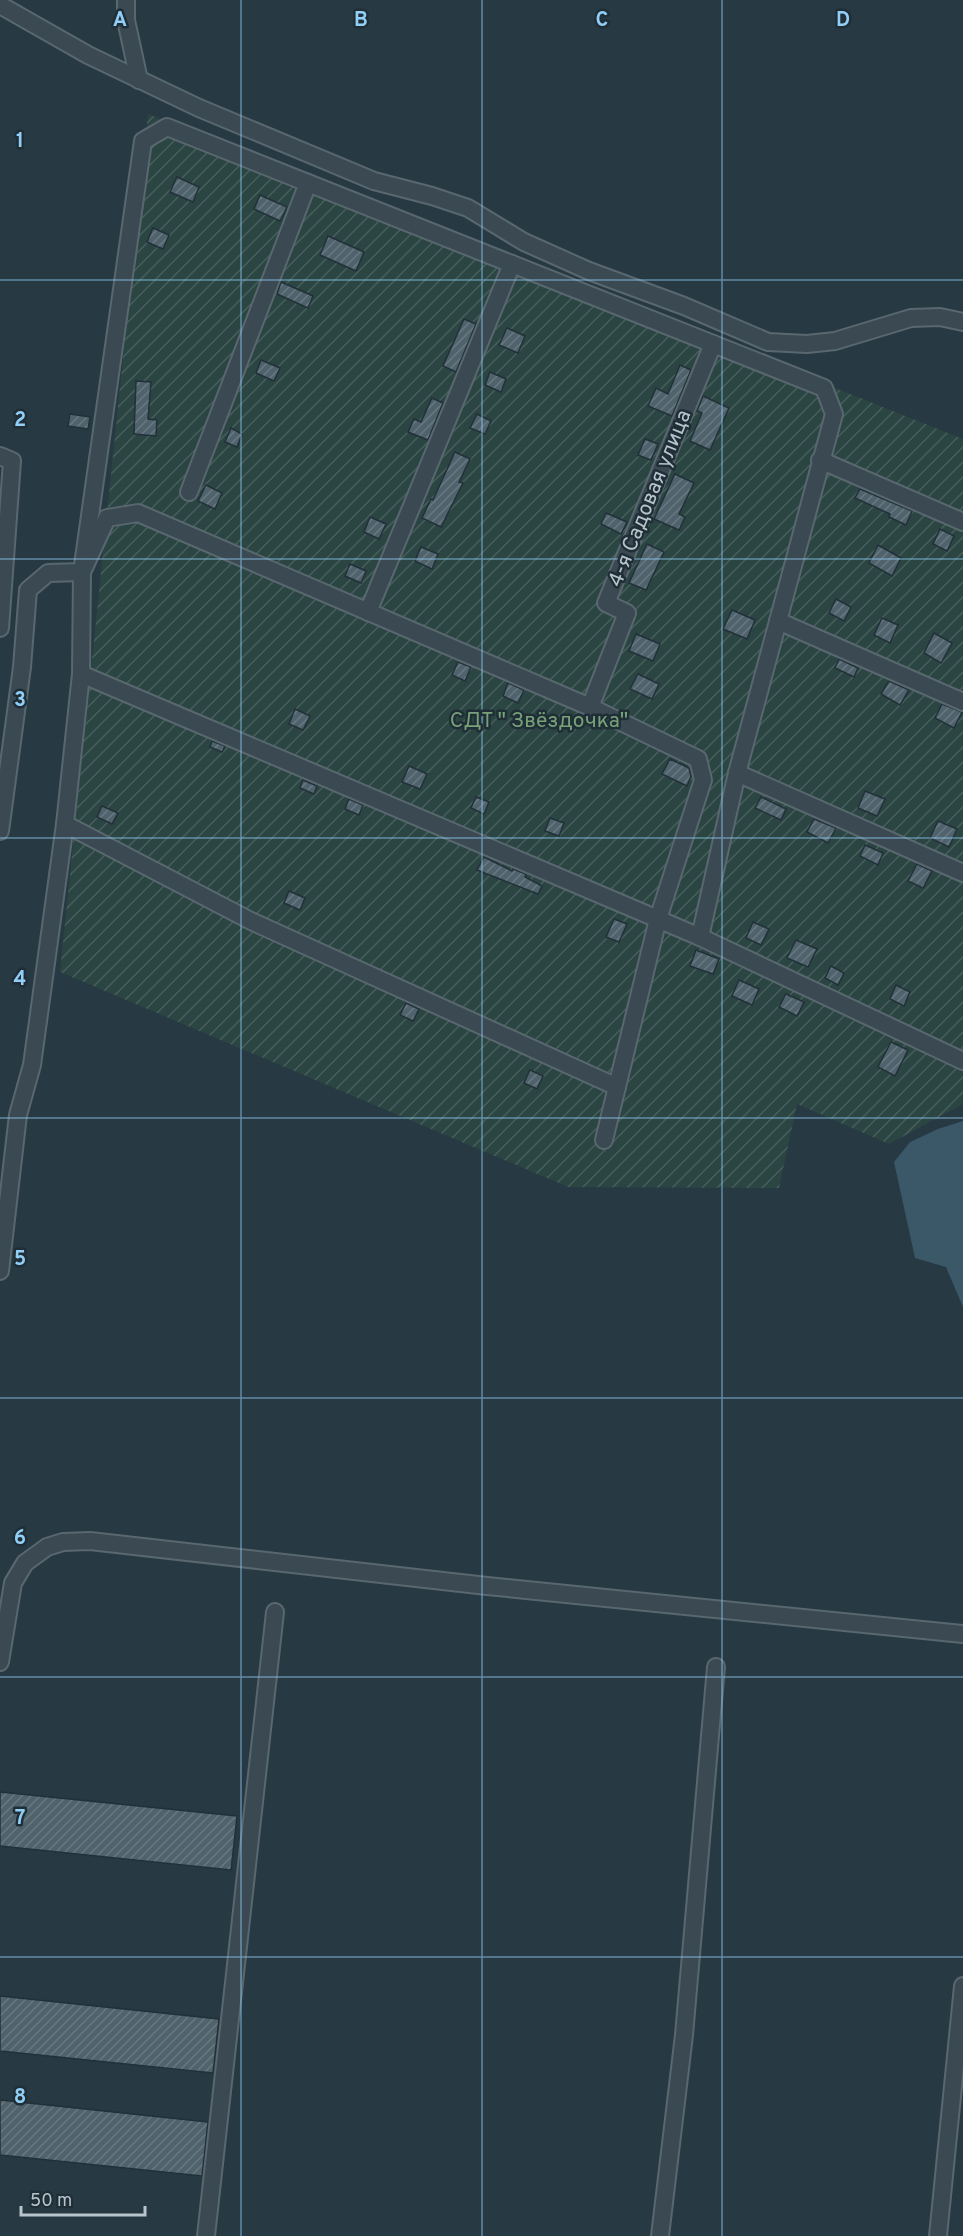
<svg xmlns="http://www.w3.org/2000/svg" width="963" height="2236" font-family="Overpass,sans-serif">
	<defs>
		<pattern id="garden-furrows" width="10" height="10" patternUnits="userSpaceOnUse" patternTransform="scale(1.5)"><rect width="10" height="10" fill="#2a4542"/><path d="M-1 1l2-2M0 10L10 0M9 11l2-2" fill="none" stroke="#475e5c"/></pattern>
		<pattern id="building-hatch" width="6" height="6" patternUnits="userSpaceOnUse" patternTransform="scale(1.5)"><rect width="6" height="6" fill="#50636d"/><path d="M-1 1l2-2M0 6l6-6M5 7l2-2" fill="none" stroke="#677881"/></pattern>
	</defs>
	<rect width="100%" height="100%" fill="#273942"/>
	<!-- garden -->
	<path fill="url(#garden-furrows)" d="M 148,114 L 963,439 L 963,1104 L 889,1144 L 797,1104 L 779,1188 L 568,1187 L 60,972 Z"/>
	<!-- water -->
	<path fill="#3b5869" d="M 963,1121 L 963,1307 L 946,1267 L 915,1258 L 894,1162 L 910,1142 L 938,1129 Z"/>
	<!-- building -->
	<g fill="url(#building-hatch)" stroke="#223139" stroke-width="1.5">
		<path d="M 177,177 L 199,187 L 193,202 L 170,192 Z"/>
		<path d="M 260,195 L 287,207 L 280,221 L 254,209 Z"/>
		<path d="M 153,228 L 169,235 L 163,249 L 147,242 Z"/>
		<path d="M 328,236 L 364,252 L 356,271 L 320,255 Z"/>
		<path d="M 281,282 L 313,296 L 308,308 L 277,294 Z"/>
		<path d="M 464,319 L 476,324 L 456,372 L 443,366 Z"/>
		<path d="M 507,328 L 525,336 L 518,353 L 499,345 Z"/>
		<path d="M 261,360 L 280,368 L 274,381 L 256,373 Z"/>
		<path d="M 680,365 L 691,370 L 672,416 L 648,406 L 656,388 L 668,394 Z"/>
		<path d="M 490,372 L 506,379 L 501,392 L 485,385 Z"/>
		<path d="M 136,381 L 151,382 L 148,419 L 157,420 L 156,436 L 134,434 Z"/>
		<path d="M 703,396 L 729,408 L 710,450 L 690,441 L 702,413 L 697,411 Z"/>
		<path d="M 432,398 L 443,403 L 428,440 L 408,432 L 414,419 L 421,422 Z"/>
		<path d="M 70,414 L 90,417 L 88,429 L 68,426 Z"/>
		<path d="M 477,414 L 491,421 L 485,434 L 470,428 Z"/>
		<path d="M 231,428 L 242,434 L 237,447 L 225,442 Z"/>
		<path d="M 645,439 L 658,444 L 651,460 L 638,455 Z"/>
		<path d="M 455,452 L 470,459 L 459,482 L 463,483 L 441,527 L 422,518 L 431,499 L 433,500 Z"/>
		<path d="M 675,474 L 694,483 L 679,514 L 685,517 L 679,530 L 654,519 Z"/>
		<path d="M 206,485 L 222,493 L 215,509 L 198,501 Z"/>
		<path d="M 860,489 L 912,511 L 906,525 L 889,517 L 890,514 L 855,498 Z"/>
		<path d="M 606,513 L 627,522 L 621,534 L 601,524 Z"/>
		<path d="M 370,517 L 386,524 L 379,539 L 364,532 Z"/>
		<path d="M 940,529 L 954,536 L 947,551 L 933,544 Z"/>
		<path d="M 647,544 L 664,552 L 646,590 L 629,583 Z"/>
		<path d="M 878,545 L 901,558 L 892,576 L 869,563 Z"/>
		<path d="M 421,547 L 438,554 L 432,569 L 415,561 Z"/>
		<path d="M 350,564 L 366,571 L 361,583 L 345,576 Z"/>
		<path d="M 836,599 L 851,607 L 844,621 L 829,613 Z"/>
		<path d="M 732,610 L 755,620 L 747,639 L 723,629 Z"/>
		<path d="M 882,618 L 898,625 L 890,643 L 874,635 Z"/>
		<path d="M 934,633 L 952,643 L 941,663 L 924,653 Z"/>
		<path d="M 636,634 L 660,644 L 653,661 L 629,651 Z"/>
		<path d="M 839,659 L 858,668 L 854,677 L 835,668 Z"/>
		<path d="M 458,662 L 471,667 L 465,681 L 452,675 Z"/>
		<path d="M 638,674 L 659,684 L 652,699 L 630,689 Z"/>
		<path d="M 889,681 L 909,690 L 900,705 L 881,694 Z"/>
		<path d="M 508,683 L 524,690 L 518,703 L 503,696 Z"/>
		<path d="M 942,704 L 962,712 L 954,728 L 935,718 Z"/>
		<path d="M 295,709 L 310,716 L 303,730 L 289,724 Z"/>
		<path d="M 212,741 L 225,746 L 222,752 L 210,747 Z"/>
		<path d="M 670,759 L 689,768 L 691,776 L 687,786 L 662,774 Z"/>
		<path d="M 409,766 L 427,774 L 420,789 L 402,782 Z"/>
		<path d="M 303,780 L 317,786 L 314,794 L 300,788 Z"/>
		<path d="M 865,791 L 885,799 L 877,816 L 858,808 Z"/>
		<path d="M 476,797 L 489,802 L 484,814 L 471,808 Z"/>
		<path d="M 761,797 L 786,809 L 781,820 L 755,808 Z"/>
		<path d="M 349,799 L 363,805 L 359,815 L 345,809 Z"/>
		<path d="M 102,806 L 118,813 L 112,824 L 97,817 Z"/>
		<path d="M 550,818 L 564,823 L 559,836 L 545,831 Z"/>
		<path d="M 814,819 L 836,828 L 828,843 L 807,832 Z"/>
		<path d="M 938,821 L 957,829 L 949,847 L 930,838 Z"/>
		<path d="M 865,845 L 883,853 L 878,865 L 860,856 Z"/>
		<path d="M 484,857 L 512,871 L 513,869 L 526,874 L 525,877 L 542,886 L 538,894 L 477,870 Z"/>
		<path d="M 917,864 L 932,871 L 923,888 L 908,881 Z"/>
		<path d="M 289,891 L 305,898 L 300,910 L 284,903 Z"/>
		<path d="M 614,919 L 627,924 L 619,942 L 606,937 Z"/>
		<path d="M 753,922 L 769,929 L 761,945 L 746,938 Z"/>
		<path d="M 796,940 L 817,949 L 808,967 L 787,958 Z"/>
		<path d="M 696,950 L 719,959 L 713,974 L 690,966 Z"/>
		<path d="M 831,966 L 844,973 L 838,985 L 825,978 Z"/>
		<path d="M 739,980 L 759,989 L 752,1005 L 732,996 Z"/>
		<path d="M 896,985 L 910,992 L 904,1006 L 890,999 Z"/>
		<path d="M 786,994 L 804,1002 L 797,1016 L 779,1007 Z"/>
		<path d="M 406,1003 L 419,1009 L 413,1021 L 400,1015 Z"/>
		<path d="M 891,1042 L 908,1050 L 895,1076 L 878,1067 Z"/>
		<path d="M 530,1070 L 543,1076 L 537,1089 L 524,1083 Z"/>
		<path d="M 0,1792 L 237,1816 L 231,1870 L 0,1846 Z"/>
		<path d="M 0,1996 L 219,2019 L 213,2073 L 0,2051 Z"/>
		<path d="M 0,2100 L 208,2122 L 202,2176 L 0,2155 Z"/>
	</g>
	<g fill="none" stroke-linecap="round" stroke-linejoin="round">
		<defs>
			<g id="minor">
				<path d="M 126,0 L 126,20 L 139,80"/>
				<path d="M 0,5 L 88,55 L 199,108 L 374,181 L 432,196 L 468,208 L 524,242 L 589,271 L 684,306 L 768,342 L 807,344 L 835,341 L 911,318 L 940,317 L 963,322"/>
				<path d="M 0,456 L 12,461 L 0,628"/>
				<path d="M 820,460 L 963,522"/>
				<path d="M 189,492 L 308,183"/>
				<path d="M 368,612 L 512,264"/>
				<path d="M 778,621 L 963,702"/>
				<path d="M 81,674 L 700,937 L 963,1061"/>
				<path d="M 590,707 L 627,613 L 606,603 L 713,344"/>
				<path d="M 737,773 L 963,873"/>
				<path d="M 65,824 L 251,921 L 617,1087"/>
				<path d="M 0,831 L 22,667 L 28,590 L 48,573 L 82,572 L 143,141 L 167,127 L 824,388 L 834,414 L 737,773 L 700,937"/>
				<path d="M 0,1271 L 18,1115 L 32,1065 L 65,824 L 81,674 L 82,572 L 107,518 L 138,513 L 590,707 L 698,759 L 703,780 L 658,919 L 604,1140"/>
				<path d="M 0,1662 L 13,1583 L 25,1563 L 47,1547 L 63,1542 L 90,1541 L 487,1586 L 963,1634"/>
				<path d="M 206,2236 L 275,1612"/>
				<path d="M 660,2236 L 684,2035 L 716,1667"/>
				<path d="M 938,2236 L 963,1986"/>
			</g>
		</defs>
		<!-- minor casing -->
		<use href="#minor" stroke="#59676f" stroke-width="20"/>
		<!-- minor -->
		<use href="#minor" stroke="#3b4a52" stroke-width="16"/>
	</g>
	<!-- grid -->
	<path fill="none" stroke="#92cff7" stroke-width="1.5" stroke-opacity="0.55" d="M 241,0 L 241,2236M 482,0 L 482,2236M 722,0 L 722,2236M 0,280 L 963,280M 0,559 L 963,559M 0,838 L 963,838M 0,1118 L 963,1118M 0,1398 L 963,1398M 0,1677 L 963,1677M 0,1957 L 963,1957"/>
	<g text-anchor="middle" stroke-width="5" stroke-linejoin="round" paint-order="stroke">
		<!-- street labels -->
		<g font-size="21" fill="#b8c4cc" stroke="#202f37">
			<text transform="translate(649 498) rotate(-68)" y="7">4-я Садовая улица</text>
		</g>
		<!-- park labels -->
		<g font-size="21" fill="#77a277" stroke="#202f37">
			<text x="539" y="727">СДТ " Звёздочка"</text>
		</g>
	</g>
	<g font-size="20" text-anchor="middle" font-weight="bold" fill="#92cff7" stroke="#202f37" stroke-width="5" stroke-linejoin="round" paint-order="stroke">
		<text x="120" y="26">A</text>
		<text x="361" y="26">B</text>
		<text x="602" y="26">C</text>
		<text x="843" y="26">D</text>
		<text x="20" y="147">1</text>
		<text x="20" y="426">2</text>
		<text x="20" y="706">3</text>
		<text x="20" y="985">4</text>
		<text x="20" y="1265">5</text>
		<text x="20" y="1544">6</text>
		<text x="20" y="1824">7</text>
		<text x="20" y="2103">8</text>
	</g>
	<!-- scale -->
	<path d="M21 2206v9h124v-9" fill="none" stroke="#b8c4cc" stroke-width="3"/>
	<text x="30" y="2206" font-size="18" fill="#b8c4cc" stroke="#202f37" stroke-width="4.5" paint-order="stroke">50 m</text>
</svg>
